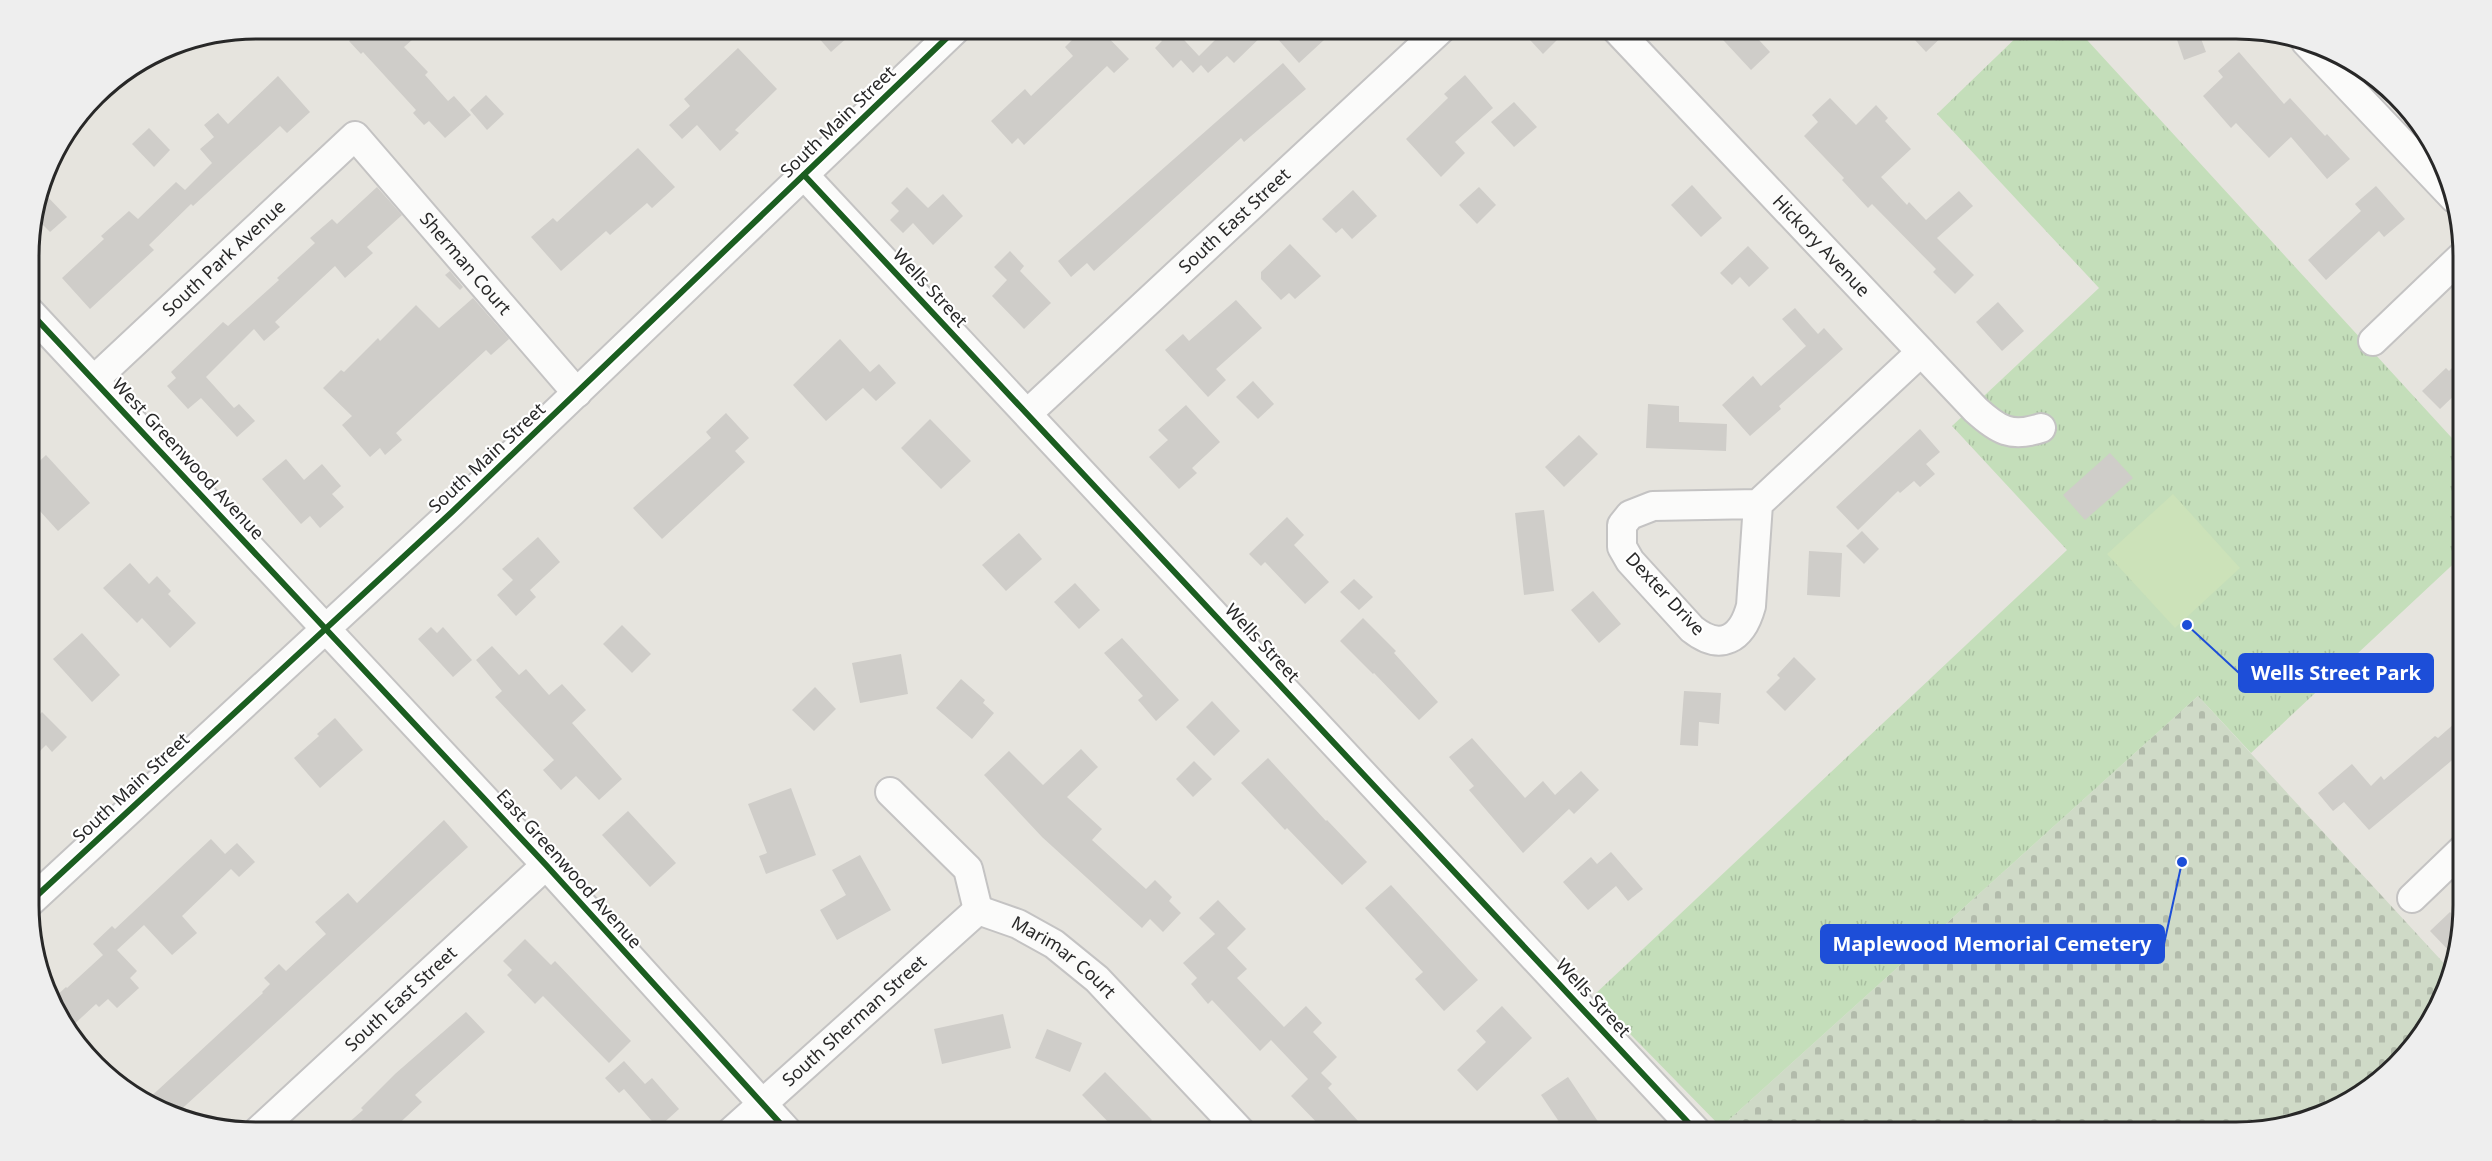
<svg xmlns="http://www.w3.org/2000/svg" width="2492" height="1161" font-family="'Noto Sans',sans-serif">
	<defs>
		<pattern id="cemetery-stones" width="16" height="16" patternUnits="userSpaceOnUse" patternTransform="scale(1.5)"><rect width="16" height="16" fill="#cfdac7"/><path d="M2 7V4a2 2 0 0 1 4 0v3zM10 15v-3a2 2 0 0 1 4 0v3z" fill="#b2bbab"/></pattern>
		<pattern id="park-tufts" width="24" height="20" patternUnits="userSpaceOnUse" patternTransform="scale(1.5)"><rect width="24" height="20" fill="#c4deba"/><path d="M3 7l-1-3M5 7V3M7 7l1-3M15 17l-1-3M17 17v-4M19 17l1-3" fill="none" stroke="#a8bea0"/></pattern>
	</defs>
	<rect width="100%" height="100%" fill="#e6e4de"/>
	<!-- cemetery -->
	<path fill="url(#cemetery-stones)" d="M 2198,696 L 2451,971 C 2437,1037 2373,1098 2310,1120 C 2292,1127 2270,1128 2251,1132 L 1726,1132 L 1721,1127 Z"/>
	<!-- park -->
	<path fill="url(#park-tufts)" d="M 2025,29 L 2077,29 L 2462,449 L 2463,555 L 2251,753 L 2198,696 L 1721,1127 L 1593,996 L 2067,550 L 1952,426 L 2099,288 L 1937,114 Z"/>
	<!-- pitch -->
	<path fill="#cce2b9" d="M 2173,494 L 2240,568 L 2175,628 L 2107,554 Z"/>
	<!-- building -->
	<g fill="#cfcdc9">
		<path d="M 363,28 L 403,28 L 413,39 L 404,47 L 428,72 L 425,75 L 448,101 L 454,96 L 471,115 L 445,138 L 429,121 L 424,125 L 413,113 L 416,110 L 363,52 L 361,54 L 349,41 Z"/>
		<path d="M 810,28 L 858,28 L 831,52 Z"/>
		<path d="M 1084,28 L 1099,28 L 1129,59 L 1114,73 L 1107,66 L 1024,145 L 1018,138 L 1012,144 L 991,121 L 1025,89 L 1031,96 L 1073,56 L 1065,47 Z"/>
		<path d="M 1150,28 L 1173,28 L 1199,56 L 1227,28 L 1337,28 L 1299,63 L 1269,29 L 1234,63 L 1227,56 L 1208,73 L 1201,65 L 1193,73 L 1181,60 L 1173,68 L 1155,48 L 1162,41 Z"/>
		<path d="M 1519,28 L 1569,28 L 1543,54 Z"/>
		<path d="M 1712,28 L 1748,28 L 1770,52 L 1751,70 Z"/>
		<path d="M 1904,28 L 1951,28 L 1926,52 Z"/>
		<path d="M 2173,28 L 2197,28 L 2206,52 L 2184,60 Z"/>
		<path d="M 738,48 L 777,89 L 735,130 L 739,133 L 720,151 L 697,125 L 682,139 L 669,125 L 690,106 L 684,99 Z"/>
		<path d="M 2239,52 L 2284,104 L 2290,98 L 2325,136 L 2327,134 L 2350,159 L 2327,179 L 2291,137 L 2269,158 L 2236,123 L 2231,128 L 2203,96 L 2223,77 L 2218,71 Z"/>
		<path d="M 1283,63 L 1306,89 L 1244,142 L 1241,138 L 1094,271 L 1087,263 L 1071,277 L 1058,261 Z"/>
		<path d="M 1465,75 L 1493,108 L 1455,142 L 1465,153 L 1441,177 L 1406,139 L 1448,98 L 1444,94 Z"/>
		<path d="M 278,76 L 310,112 L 287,133 L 280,126 L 193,206 L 191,204 L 149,245 L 154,250 L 90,309 L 62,278 L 104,239 L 101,236 L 129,211 L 138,219 L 176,182 L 185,190 L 212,163 L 200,149 L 214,137 L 204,125 L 218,113 L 228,124 Z"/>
		<path d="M 486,95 L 504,114 L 487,130 L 470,110 Z"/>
		<path d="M 1830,98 L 1856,125 L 1876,105 L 1888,118 L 1885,121 L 1911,149 L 1881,177 L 1907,205 L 1909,202 L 1926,220 L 1959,191 L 1973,206 L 1937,238 L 1974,275 L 1955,294 L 1933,272 L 1936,269 L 1872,204 L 1868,208 L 1842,180 L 1844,178 L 1804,136 L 1818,122 L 1812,115 Z"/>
		<path d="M 1514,102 L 1537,127 L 1514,147 L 1491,122 Z"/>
		<path d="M 149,128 L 170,150 L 154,167 L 132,144 Z"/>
		<path d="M 638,148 L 675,187 L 652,208 L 647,203 L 610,235 L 606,231 L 561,271 L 531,237 L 553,218 L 557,222 Z"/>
		<path d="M 1692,185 L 1722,218 L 1701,237 L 1671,205 Z"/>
		<path d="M 2376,186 L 2405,219 L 2384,237 L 2379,231 L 2326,280 L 2308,260 L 2361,211 L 2355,204 Z"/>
		<path d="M 377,187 L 402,215 L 367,247 L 373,253 L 345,278 L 335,266 L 275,322 L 280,327 L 264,341 L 254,329 L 206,377 L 234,408 L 239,404 L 255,421 L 237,437 L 201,398 L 188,409 L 167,386 L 176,378 L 171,372 L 223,322 L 228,326 L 279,280 L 277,278 L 315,243 L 310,238 L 332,219 L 337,224 Z"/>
		<path d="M 907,187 L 928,208 L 943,194 L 963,216 L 933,245 L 913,223 L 903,233 L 890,220 L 899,211 L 891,203 Z"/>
		<path d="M 1479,187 L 1496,205 L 1477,224 L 1459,205 Z"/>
		<path d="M 1353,190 L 1377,216 L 1352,239 L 1342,228 L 1336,233 L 1322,219 Z"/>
		<path d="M 42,191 L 67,217 L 50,232 L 35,217 Z"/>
		<path d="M 1290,244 L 1321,276 L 1295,299 L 1289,293 L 1281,300 L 1261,279 L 1261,272 Z"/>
		<path d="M 1748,246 L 1769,268 L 1749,287 L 1740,277 L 1732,285 L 1720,273 Z"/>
		<path d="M 1010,251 L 1024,266 L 1020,271 L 1051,303 L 1024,329 L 992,296 L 1007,280 L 994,267 Z"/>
		<path d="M 450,271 L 463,287 L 460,290 L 445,275 Z"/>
		<path d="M 473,298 L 509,339 L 491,355 L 486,350 L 396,433 L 402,440 L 385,455 L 380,448 L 370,457 L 342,425 L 352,416 L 323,388 L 341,370 L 344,372 L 378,338 L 380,341 L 416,305 L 439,328 Z"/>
		<path d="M 1236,300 L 1262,328 L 1216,369 L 1226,380 L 1208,397 L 1165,350 L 1183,334 L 1189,341 Z"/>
		<path d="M 1998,302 L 2024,331 L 2002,351 L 1976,322 Z"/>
		<path d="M 1795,308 L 1818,334 L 1824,328 L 1843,349 L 1779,406 L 1781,409 L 1750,436 L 1722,405 L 1753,376 L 1761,386 L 1806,346 L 1782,319 Z"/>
		<path d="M 840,339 L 870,372 L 879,364 L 896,383 L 876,401 L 863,388 L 826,421 L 793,385 Z"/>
		<path d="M 2462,358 L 2462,388 L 2440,409 L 2422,391 L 2446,368 L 2449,371 Z"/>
		<path d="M 1253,381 L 1274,404 L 1258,419 L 1236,397 Z"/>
		<path d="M 1648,404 L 1679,406 L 1679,422 L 1727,424 L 1726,451 L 1646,448 Z"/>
		<path d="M 1186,405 L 1220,442 L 1192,468 L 1197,473 L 1179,489 L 1149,457 L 1168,440 L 1158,430 Z"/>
		<path d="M 726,413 L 749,438 L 735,451 L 745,462 L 662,539 L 633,508 L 711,438 L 706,432 Z"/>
		<path d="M 930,419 L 971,461 L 941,489 L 901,448 Z"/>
		<path d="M 1920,429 L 1940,452 L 1926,464 L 1935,474 L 1920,487 L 1914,481 L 1900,493 L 1898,491 L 1858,530 L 1836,507 Z"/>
		<path d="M 1579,435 L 1598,454 L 1564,487 L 1545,467 Z"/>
		<path d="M 2110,453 L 2133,478 L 2085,520 L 2063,495 Z"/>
		<path d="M 46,455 L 90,503 L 58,531 L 30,500 L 30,470 Z"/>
		<path d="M 286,459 L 304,480 L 322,464 L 341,486 L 332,494 L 344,507 L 320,528 L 310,516 L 301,524 L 262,479 Z"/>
		<path d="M 1544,510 L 1554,591 L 1524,595 L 1515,513 Z"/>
		<path d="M 1287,517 L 1304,535 L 1294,545 L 1329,582 L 1305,604 L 1265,562 L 1261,566 L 1249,554 Z"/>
		<path d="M 1862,531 L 1879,549 L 1864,564 L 1846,546 Z"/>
		<path d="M 1019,533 L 1042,559 L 1006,591 L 982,565 Z"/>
		<path d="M 538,537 L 560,562 L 530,590 L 536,597 L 516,616 L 497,595 L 513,580 L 502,569 Z"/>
		<path d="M 1809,551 L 1842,553 L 1840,597 L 1807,595 Z"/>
		<path d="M 130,563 L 149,584 L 157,576 L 171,591 L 168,594 L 196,623 L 170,648 L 142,618 L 137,623 L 103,588 Z"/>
		<path d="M 1354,579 L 1373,597 L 1359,610 L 1340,592 Z"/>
		<path d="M 1075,583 L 1100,610 L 1079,629 L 1054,602 Z"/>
		<path d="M 1593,591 L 1621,624 L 1599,643 L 1571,610 Z"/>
		<path d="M 1363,618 L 1396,651 L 1394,653 L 1438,702 L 1419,720 L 1374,673 L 1373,674 L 1340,641 Z"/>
		<path d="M 622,625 L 651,654 L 632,673 L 603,644 Z"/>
		<path d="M 431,627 L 437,633 L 443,627 L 472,660 L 453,677 L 418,639 Z"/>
		<path d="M 82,633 L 120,675 L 92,702 L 53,659 Z"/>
		<path d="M 1122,638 L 1179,700 L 1156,721 L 1138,700 L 1143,696 L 1104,653 Z"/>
		<path d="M 492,646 L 519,675 L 526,669 L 549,695 L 562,684 L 586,710 L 572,723 L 622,779 L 599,800 L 576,776 L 561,790 L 543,770 L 554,760 L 495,697 L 502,691 L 476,660 Z"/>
		<path d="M 901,654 L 908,694 L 860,703 L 852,663 Z"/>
		<path d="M 1794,657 L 1816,679 L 1785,711 L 1766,692 L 1780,678 L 1777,675 Z"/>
		<path d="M 961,679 L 985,700 L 983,703 L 994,713 L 972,739 L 936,708 Z"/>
		<path d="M 815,687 L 836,709 L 814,731 L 792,710 Z"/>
		<path d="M 1684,691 L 1721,693 L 1719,724 L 1699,722 L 1698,746 L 1680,745 Z"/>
		<path d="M 1212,701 L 1240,731 L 1214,756 L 1186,727 Z"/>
		<path d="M 42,712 L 67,737 L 52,752 L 46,745 L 30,761 L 30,724 Z"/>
		<path d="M 2463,716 L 2463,751 L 2369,830 L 2344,802 L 2333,811 L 2318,793 L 2352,764 L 2371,786 L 2381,776 L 2384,780 L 2435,736 L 2438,738 Z"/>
		<path d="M 335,718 L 363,750 L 320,788 L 294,758 L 319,736 L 317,734 Z"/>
		<path d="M 1472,738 L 1525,798 L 1543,781 L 1555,795 L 1581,771 L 1599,790 L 1574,814 L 1569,809 L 1523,853 L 1469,790 L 1474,786 L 1449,757 Z"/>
		<path d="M 1081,749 L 1098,767 L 1067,797 L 1102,829 L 1092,840 L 1146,889 L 1155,880 L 1172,897 L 1169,901 L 1181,913 L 1163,932 L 1150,919 L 1142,928 L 1042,837 L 984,775 L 1009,751 L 1043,785 Z"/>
		<path d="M 1268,758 L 1326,821 L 1327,820 L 1367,862 L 1342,885 L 1287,828 L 1285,830 L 1241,783 Z"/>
		<path d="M 1194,761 L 1212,779 L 1193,797 L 1176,779 Z"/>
		<path d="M 791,788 L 816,855 L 766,874 L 759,856 L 767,853 L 748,804 Z"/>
		<path d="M 628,811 L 676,863 L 650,887 L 602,835 Z"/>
		<path d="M 444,820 L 468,847 L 174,1116 L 145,1102 L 263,993 L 262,992 L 270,984 L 264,978 L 279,964 L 286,971 L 326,934 L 315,922 L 348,893 L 357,903 Z"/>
		<path d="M 211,839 L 225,854 L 237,843 L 255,862 L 239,877 L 231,869 L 182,916 L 197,933 L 172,955 L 144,925 L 117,950 L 137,971 L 130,978 L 139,988 L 117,1008 L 108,999 L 99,1007 L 96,1004 L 68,1030 L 51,1001 L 66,987 L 67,988 L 103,955 L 93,944 L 112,926 L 115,929 Z"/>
		<path d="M 1611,852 L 1643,889 L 1628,901 L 1616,886 L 1588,910 L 1563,882 L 1591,857 L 1597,864 Z"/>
		<path d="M 860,855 L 891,910 L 837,940 L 820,910 L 846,895 L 832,870 Z"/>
		<path d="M 1391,885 L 1478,980 L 1444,1011 L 1415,979 L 1423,972 L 1365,908 Z"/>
		<path d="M 1218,900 L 1246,929 L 1227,948 L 1247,969 L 1237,978 L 1284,1027 L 1306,1006 L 1322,1023 L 1313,1032 L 1337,1057 L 1321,1073 L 1332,1084 L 1328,1088 L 1368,1132 L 1326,1132 L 1291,1096 L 1308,1079 L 1271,1040 L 1260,1051 L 1212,1000 L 1208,1004 L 1191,984 L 1197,978 L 1183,963 L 1215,934 L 1199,918 Z"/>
		<path d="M 2450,912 L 2460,923 L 2454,956 L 2430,931 Z"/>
		<path d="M 525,939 L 551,965 L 555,961 L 631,1041 L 609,1063 L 543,996 L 535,1004 L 507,975 L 512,970 L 503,961 Z"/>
		<path d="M 1502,1006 L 1532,1038 L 1477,1091 L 1457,1070 L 1486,1042 L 1476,1031 Z"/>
		<path d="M 466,1012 L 485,1032 L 415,1095 L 422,1102 L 390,1132 L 338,1132 L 363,1110 L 361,1108 L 395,1074 Z"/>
		<path d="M 1003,1014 L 1011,1048 L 942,1064 L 934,1029 Z"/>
		<path d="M 1047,1029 L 1082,1043 L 1070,1072 L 1035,1058 Z"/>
		<path d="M 624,1061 L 645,1084 L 652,1078 L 679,1109 L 658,1128 L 624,1089 L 619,1093 L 605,1078 Z"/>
		<path d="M 1105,1072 L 1152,1120 L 1140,1132 L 1118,1132 L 1082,1095 Z"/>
		<path d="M 1568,1077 L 1605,1132 L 1566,1132 L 1541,1095 Z"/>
	</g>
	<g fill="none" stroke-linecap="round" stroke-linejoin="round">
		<defs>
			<g id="minor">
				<path id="s1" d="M 1615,28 L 1976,410 C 1998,430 2011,438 2041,428"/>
				<path d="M 2306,42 L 2454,198"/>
				<path d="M 804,175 L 1697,1132"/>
				<path d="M 29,311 L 546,865 L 788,1132"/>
				<path d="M 2373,341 L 2462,256"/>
				<path id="s2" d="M 94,380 L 355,136 L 577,393"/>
				<path id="s3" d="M 1028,413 L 1442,28"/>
				<path d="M 1758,504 L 1751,606 C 1742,639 1721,652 1692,629 L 1630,561 L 1622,547 L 1622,525 L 1630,515 L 1653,506 L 1758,504 L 1921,352"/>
				<path d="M 890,792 L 968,869 L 978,910"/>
				<path d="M 2412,898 L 2463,849"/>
				<path d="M 30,902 L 452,512 L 957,28"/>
				<path id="s4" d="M 978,910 L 1018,924 L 1054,944 L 1097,979 L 1241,1132"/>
				<path id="s5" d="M 257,1132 L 546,865"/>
				<path id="s6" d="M 731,1132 L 978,910"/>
			</g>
		</defs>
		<!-- minor casing -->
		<use href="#minor" stroke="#c4c3c3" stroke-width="32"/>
		<!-- minor -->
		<use href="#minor" stroke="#fbfbfa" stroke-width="28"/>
		<defs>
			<g id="cycleway">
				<path d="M 804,175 L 1697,1132"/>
				<path d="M 29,311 L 546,865 L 788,1132"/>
				<path d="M 30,902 L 452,512 L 957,28"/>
			</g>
		</defs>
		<!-- cycleway casing -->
		<use href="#cycleway" stroke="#fff" stroke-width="10"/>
		<!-- cycleway -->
		<use href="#cycleway" stroke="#1b5e20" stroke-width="6"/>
	</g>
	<g text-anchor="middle" stroke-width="4.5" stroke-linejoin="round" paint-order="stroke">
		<!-- street labels -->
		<g font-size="18" fill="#282828" stroke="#fff">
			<text transform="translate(838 122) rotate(-44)" y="6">South Main Street</text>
			<text dy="6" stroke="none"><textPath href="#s3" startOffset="282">South East Street</textPath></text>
			<text dy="6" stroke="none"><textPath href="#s1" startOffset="300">Hickory Avenue</textPath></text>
			<text dy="6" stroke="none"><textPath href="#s2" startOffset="178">South Park Avenue</textPath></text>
			<text dy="6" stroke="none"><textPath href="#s2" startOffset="526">Sherman Court</textPath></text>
			<text transform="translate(930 288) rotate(47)" y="6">Wells Street</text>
			<text transform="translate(487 458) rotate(-43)" y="6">South Main Street</text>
			<text transform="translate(188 459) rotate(47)" y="6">West Greenwood Avenue</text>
			<text transform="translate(1665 594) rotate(47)" y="6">Dexter Drive</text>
			<text transform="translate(1262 643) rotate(47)" y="6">Wells Street</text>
			<text transform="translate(131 788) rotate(-43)" y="6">South Main Street</text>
			<text transform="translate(569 869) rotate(48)" y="6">East Greenwood Avenue</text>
			<text dy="6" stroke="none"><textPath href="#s4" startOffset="99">Marimar Court</textPath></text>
			<text transform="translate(1593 998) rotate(47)" y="6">Wells Street</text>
			<text dy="6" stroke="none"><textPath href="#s5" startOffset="196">South East Street</textPath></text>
			<text dy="6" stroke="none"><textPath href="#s6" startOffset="166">South Sherman Street</textPath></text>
		</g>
	</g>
	<!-- crop -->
	<path d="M0 0H2492V1161H0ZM256 39H2236A217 217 0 0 1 2453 256V905A217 217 0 0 1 2236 1122H256A217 217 0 0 1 39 905V256A217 217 0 0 1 256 39Z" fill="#eee" fill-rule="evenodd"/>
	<path fill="none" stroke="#282828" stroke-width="3" d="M256 39H2236A217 217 0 0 1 2453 256V905A217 217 0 0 1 2236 1122H256A217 217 0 0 1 39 905V256A217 217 0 0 1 256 39Z"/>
	<!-- callouts -->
	<path fill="none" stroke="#1d4ed8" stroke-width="2" d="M2187 625L2239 673M2182 862L2164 944"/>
	<g fill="#1d4ed8" stroke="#fff" stroke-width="2">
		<circle cx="2187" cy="625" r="6"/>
		<circle cx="2182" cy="862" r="6"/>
	</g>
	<g fill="#1d4ed8" stroke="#1d4ed8" stroke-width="2">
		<rect x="2239" y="654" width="194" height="38" rx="6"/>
		<rect x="1821" y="925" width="343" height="38" rx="6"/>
	</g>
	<g font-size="20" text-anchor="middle" font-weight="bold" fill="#fff">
		<text x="2336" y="680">Wells Street Park</text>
		<text x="1992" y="951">Maplewood Memorial Cemetery</text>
	</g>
</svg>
